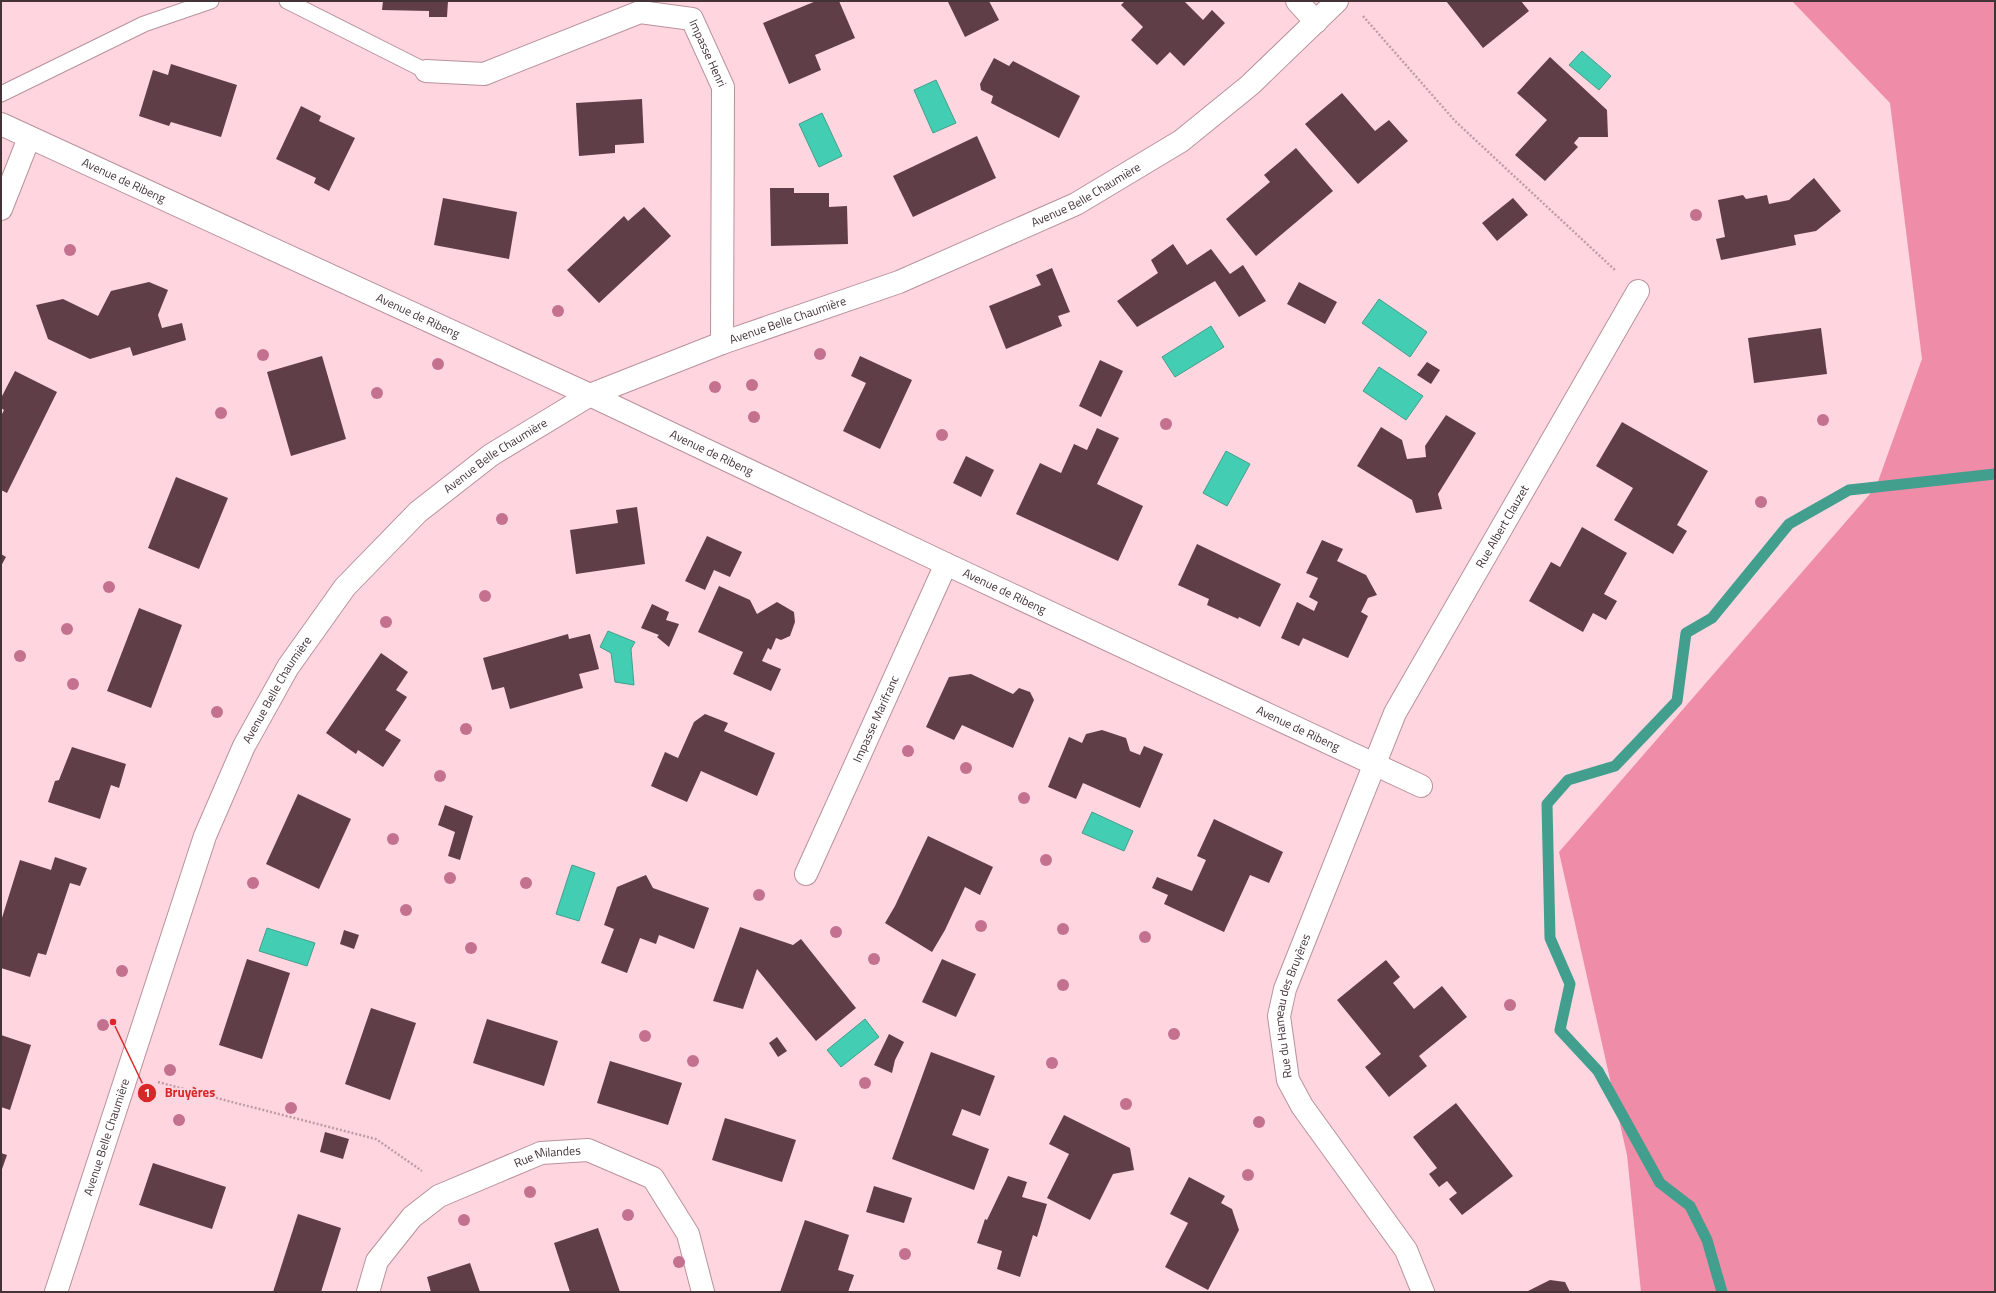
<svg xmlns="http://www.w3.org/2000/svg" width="1996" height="1293" font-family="'Titillium Web',sans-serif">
	<rect width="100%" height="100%" fill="#ffd6e0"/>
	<!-- forest -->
	<path fill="#ef8ca8" d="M 1792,1 L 1995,1 L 1995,1292 L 1641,1292 L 1627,1155 L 1559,852 L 1876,487 L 1922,359 L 1890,103 Z"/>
	<!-- water -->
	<g fill="#43cdb2" stroke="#439f8d">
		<path d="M 1582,51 L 1611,76 L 1599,90 L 1569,65 Z"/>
		<path d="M 936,80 L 956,123 L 933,133 L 914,90 Z"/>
		<path d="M 822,113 L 842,156 L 819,167 L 799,124 Z"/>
		<path d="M 1379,299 L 1427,332 L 1410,357 L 1362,323 Z"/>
		<path d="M 1211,326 L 1224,347 L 1175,377 L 1162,357 Z"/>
		<path d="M 1379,367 L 1423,396 L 1406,420 L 1363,391 Z"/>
		<path d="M 1226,451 L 1250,464 L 1227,506 L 1203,493 Z"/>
		<path d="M 608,631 L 635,642 L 631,649 L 634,685 L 615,682 L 611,653 L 600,647 Z"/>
		<path d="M 1092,812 L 1133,831 L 1124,851 L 1082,833 Z"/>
		<path d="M 572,865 L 595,873 L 579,921 L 556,914 Z"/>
		<path d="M 267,928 L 315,943 L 307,966 L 259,951 Z"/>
		<path d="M 865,1019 L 879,1037 L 841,1067 L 827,1050 Z"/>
	</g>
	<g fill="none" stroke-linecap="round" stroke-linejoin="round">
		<!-- stream -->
		<path stroke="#439f8d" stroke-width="11" d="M 1722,1292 L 1707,1240 L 1690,1206 L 1660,1183 L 1598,1071 L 1560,1030 L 1570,984 L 1550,938 L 1547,804 L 1568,780 L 1615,766 L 1677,701 L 1686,633 L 1712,618 L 1789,524 L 1849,490 L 1995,474"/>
	</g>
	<!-- building -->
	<g fill="#5f3e47">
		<path d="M 383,1 L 448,1 L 447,17 L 429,17 L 429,11 L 382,10 Z"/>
		<path d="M 816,1 L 839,1 L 855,38 L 815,55 L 821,70 L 789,84 L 763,23 Z"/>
		<path d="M 952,1 L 989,1 L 999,20 L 965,37 L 948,2 Z"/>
		<path d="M 1125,1 L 1184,1 L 1203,20 L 1212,10 L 1225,23 L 1184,66 L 1170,52 L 1157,65 L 1131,40 L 1143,27 L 1121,5 Z"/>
		<path d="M 1446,1 L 1521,1 L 1529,11 L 1483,48 Z"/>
		<path d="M 1550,57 L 1607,110 L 1608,137 L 1579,137 L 1574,143 L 1578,147 L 1545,181 L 1515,155 L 1547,120 L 1517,93 Z"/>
		<path d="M 994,58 L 1009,66 L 1013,61 L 1080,96 L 1059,138 L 991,103 L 993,96 L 981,90 L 980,84 Z"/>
		<path d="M 171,64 L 237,85 L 221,137 L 171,122 L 169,126 L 139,116 L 153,70 L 168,75 Z"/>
		<path d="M 1342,93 L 1375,131 L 1389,120 L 1408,141 L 1358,184 L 1305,124 Z"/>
		<path d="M 642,99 L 644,143 L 615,145 L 615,153 L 579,156 L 576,103 Z"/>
		<path d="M 301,106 L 321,116 L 319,121 L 355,138 L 329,191 L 314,183 L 316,178 L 276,159 Z"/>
		<path d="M 977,136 L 996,178 L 913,217 L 893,176 Z"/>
		<path d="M 1296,148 L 1333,191 L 1256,256 L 1226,219 L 1270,182 L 1264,175 Z"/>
		<path d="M 1814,178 L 1841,211 L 1816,231 L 1794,235 L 1796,245 L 1721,260 L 1716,239 L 1725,237 L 1718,200 L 1743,195 L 1746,199 L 1767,195 L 1769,204 L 1789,200 Z"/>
		<path d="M 770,188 L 794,188 L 794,193 L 829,193 L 829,207 L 847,206 L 848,244 L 771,246 Z"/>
		<path d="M 443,198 L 517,212 L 509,259 L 434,245 Z"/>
		<path d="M 1513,198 L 1528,215 L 1497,241 L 1482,223 Z"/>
		<path d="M 644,207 L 671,236 L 599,303 L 567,270 L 624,216 L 628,221 Z"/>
		<path d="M 1173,244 L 1187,265 L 1211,249 L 1230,274 L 1243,265 L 1266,301 L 1239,317 L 1215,281 L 1137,327 L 1117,301 L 1158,273 L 1151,260 Z"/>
		<path d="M 1052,268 L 1070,312 L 1058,316 L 1062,326 L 1006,349 L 989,306 L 1041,285 L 1036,275 Z"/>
		<path d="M 149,282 L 168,290 L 158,315 L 162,328 L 182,323 L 186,340 L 133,356 L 130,347 L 90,359 L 48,339 L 36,305 L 63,299 L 98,316 L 111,291 Z"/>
		<path d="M 1299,282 L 1337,302 L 1325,324 L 1287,304 Z"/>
		<path d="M 1821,328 L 1827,374 L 1754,383 L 1748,338 Z"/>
		<path d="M 322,356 L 346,439 L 291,456 L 267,372 Z"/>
		<path d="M 860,356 L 912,380 L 880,449 L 843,431 L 866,383 L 851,376 Z"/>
		<path d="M 1100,360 L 1123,371 L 1101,417 L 1079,406 Z"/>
		<path d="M 1427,362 L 1440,370 L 1431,384 L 1417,375 Z"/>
		<path d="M 15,371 L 57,392 L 7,493 L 1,490 L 1,416 L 4,410 L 1,408 L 1,398 Z"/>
		<path d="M 1446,415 L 1476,433 L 1438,494 L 1442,509 L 1416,513 L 1412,500 L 1357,466 L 1381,427 L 1402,440 L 1407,459 L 1426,457 L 1425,446 Z"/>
		<path d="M 1622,422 L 1708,471 L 1677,525 L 1687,531 L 1673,554 L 1614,520 L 1633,488 L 1596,466 Z"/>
		<path d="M 1097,428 L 1119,438 L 1097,484 L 1143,506 L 1118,561 L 1016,514 L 1040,463 L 1061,473 L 1074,444 L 1087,450 Z"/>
		<path d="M 966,456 L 994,470 L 981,497 L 953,483 Z"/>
		<path d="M 176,477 L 228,498 L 199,569 L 148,548 Z"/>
		<path d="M 637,507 L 645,564 L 576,574 L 570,530 L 618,523 L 616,510 Z"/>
		<path d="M 1582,527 L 1627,553 L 1604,594 L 1617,601 L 1606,620 L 1593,613 L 1583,632 L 1529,601 L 1551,562 L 1560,567 Z"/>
		<path d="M 707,536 L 742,552 L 730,577 L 714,570 L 705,590 L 685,581 Z"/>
		<path d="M 1322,540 L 1343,549 L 1337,561 L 1366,575 L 1377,595 L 1368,598 L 1361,612 L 1368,616 L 1348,658 L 1303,638 L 1299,646 L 1281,638 L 1297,602 L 1314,611 L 1318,602 L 1309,597 L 1318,578 L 1306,573 Z"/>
		<path d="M 1197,544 L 1281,584 L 1260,627 L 1239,617 L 1238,619 L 1207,605 L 1209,599 L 1178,585 Z"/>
		<path d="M 1,554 L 6,557 L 1,566 Z"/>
		<path d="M 719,586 L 750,600 L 757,614 L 777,602 L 794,612 L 795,622 L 790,636 L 781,640 L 776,638 L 771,650 L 768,648 L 762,661 L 781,669 L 771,691 L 733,674 L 743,652 L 698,632 Z"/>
		<path d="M 652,604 L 669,612 L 666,620 L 679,624 L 669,647 L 657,637 L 659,635 L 641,628 Z"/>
		<path d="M 139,608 L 182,625 L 151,708 L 107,691 Z"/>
		<path d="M 568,634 L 569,639 L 590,634 L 599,669 L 579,674 L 583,688 L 510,709 L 504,687 L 492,690 L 483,658 Z"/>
		<path d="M 381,653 L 408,672 L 396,690 L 407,697 L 385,730 L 401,740 L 383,767 L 358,750 L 356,754 L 326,733 Z"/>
		<path d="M 971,674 L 1013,694 L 1019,688 L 1030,692 L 1034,700 L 1013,748 L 962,725 L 954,740 L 926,727 L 949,677 Z"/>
		<path d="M 705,714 L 728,723 L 724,731 L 775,753 L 757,796 L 701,771 L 687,802 L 651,786 L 665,752 L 678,758 L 694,722 Z"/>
		<path d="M 1102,730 L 1126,738 L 1130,751 L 1140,755 L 1144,746 L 1163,754 L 1140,808 L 1083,783 L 1076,799 L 1048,787 L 1069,737 L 1082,743 L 1086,734 Z"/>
		<path d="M 72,747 L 126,764 L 119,788 L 111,785 L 100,819 L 48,802 L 55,781 L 59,780 Z"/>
		<path d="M 298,794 L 351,819 L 319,889 L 266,864 Z"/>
		<path d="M 445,805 L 473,816 L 460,860 L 448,856 L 455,832 L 438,825 Z"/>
		<path d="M 1214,819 L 1283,852 L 1269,883 L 1250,875 L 1224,932 L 1164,904 L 1168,895 L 1152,888 L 1157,877 L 1192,891 L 1206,860 L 1197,856 Z"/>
		<path d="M 928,836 L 993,867 L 980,895 L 965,887 L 945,930 L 932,952 L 885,923 L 895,906 Z"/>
		<path d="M 55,857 L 87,868 L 80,886 L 70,883 L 46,955 L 38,953 L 30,977 L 1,968 L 1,921 L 20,860 L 51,870 Z"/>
		<path d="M 646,875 L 653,888 L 709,908 L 694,949 L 659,935 L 656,944 L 640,938 L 627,973 L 601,963 L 614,929 L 604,925 L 617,887 Z"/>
		<path d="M 740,927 L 793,945 L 801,939 L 856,1008 L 816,1041 L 757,969 L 743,1009 L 713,1001 Z"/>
		<path d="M 344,930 L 359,935 L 354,949 L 340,944 Z"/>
		<path d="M 247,959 L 290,973 L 262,1059 L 219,1045 Z"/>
		<path d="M 942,959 L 976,974 L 956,1017 L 922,1002 Z"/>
		<path d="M 1386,960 L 1400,977 L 1393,983 L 1414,1009 L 1442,986 L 1467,1017 L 1419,1056 L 1427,1066 L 1389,1097 L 1365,1067 L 1381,1054 L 1337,1000 Z"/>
		<path d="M 371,1008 L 416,1023 L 390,1100 L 345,1084 Z"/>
		<path d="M 487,1019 L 558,1041 L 544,1086 L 473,1063 Z"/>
		<path d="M 889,1034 L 904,1042 L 895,1060 L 892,1073 L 874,1065 Z"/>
		<path d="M 1,1035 L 31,1045 L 10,1110 L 1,1107 Z"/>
		<path d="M 777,1037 L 787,1051 L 778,1057 L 769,1043 Z"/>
		<path d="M 931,1052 L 995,1076 L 980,1116 L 962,1109 L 952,1135 L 989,1149 L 974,1190 L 892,1159 Z"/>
		<path d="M 610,1061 L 682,1083 L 668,1125 L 597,1103 Z"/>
		<path d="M 1456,1103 L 1513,1176 L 1462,1215 L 1449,1199 L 1457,1193 L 1447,1181 L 1439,1187 L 1429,1174 L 1437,1168 L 1413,1137 Z"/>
		<path d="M 1064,1115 L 1130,1148 L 1134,1170 L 1113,1174 L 1090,1220 L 1047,1198 L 1069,1154 L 1049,1144 Z"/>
		<path d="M 725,1118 L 796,1140 L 782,1182 L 712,1160 Z"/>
		<path d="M 325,1132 L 349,1139 L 343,1159 L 320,1152 Z"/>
		<path d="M 1,1153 L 7,1155 L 1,1172 Z"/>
		<path d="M 153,1163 L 226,1187 L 212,1229 L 139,1205 Z"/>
		<path d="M 1008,1176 L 1027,1182 L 1022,1197 L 1047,1204 L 1037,1237 L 1033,1235 L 1020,1277 L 997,1269 L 1002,1251 L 977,1243 L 985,1219 L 987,1220 Z"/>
		<path d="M 1189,1177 L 1225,1196 L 1221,1203 L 1232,1209 L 1239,1230 L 1208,1290 L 1165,1267 L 1188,1223 L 1170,1214 Z"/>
		<path d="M 874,1186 L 912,1198 L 904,1223 L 866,1212 Z"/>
		<path d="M 298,1214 L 341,1228 L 321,1292 L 273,1292 Z"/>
		<path d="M 805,1220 L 849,1235 L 838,1270 L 854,1275 L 848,1292 L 780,1292 Z"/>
		<path d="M 598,1228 L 620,1292 L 570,1292 L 554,1243 Z"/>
		<path d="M 470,1263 L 480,1292 L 431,1292 L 427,1277 Z"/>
		<path d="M 1550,1280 L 1565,1282 L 1570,1292 L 1526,1292 Z"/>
	</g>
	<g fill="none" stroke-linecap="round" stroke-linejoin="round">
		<defs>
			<g id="service">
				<path d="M 287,1 L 426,71"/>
				<path d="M 1,94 L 144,24 L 211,1"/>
			</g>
			<g id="minor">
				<path d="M 1297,1 L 1316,22"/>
				<path id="s1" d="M 426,71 L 484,74 L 640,12 L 692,19 L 723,87 L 722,343"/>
				<path id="s2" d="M 1,124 L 590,395 L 946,564 L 1421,786"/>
				<path d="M 1,209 L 29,138"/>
				<path id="s3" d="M 806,874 L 946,564"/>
				<path id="s4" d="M 368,1292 L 377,1261 L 412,1217 L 439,1196 L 541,1153 L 588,1150 L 653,1178 L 688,1234 L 703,1292"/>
				<path id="s5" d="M 1423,1292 L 1406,1250 L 1302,1106 L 1288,1080 L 1279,1016 L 1285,989 L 1395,713 L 1638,291"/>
			</g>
			<g id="tertiary">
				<path id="s6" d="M 56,1292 L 205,836 L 244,746 L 288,667 L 345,587 L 418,512 L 491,455 L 590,395 L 722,343 L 899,282 L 1076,204 L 1181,141 L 1250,85 L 1337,1"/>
			</g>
		</defs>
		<!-- service casing -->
		<use href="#service" stroke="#b8929b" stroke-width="17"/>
		<!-- minor casing -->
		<use href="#minor" stroke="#b8929b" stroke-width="24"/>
		<!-- tertiary casing -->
		<use href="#tertiary" stroke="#b8929b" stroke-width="24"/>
		<!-- path -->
		<g stroke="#bd9da5" stroke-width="2.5" stroke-dasharray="2 2" stroke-linecap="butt">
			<path d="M 1363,16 L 1455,121 L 1616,271"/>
			<path d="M 158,1082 L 228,1101 L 376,1139 L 422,1171"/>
		</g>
		<!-- service -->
		<use href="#service" stroke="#fff" stroke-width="15"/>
		<!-- minor -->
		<use href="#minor" stroke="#fff" stroke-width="22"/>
		<!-- tertiary -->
		<use href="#tertiary" stroke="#fff" stroke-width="22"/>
	</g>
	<!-- trees -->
	<g fill="#c3718f">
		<circle cx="1696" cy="215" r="6"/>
		<circle cx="70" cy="250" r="6"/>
		<circle cx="558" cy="311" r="6"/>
		<circle cx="820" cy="354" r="6"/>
		<circle cx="263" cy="355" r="6"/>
		<circle cx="438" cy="364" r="6"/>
		<circle cx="752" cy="385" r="6"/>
		<circle cx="715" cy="387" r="6"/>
		<circle cx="377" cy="393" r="6"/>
		<circle cx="221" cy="413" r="6"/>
		<circle cx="754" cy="417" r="6"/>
		<circle cx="1823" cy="420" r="6"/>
		<circle cx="1166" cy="424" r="6"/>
		<circle cx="942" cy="435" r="6"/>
		<circle cx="1761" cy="502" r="6"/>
		<circle cx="502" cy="519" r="6"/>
		<circle cx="109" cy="587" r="6"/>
		<circle cx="485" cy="596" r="6"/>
		<circle cx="386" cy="622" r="6"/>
		<circle cx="67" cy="629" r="6"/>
		<circle cx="20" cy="656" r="6"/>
		<circle cx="73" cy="684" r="6"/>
		<circle cx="217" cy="712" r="6"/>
		<circle cx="466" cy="729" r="6"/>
		<circle cx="908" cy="751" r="6"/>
		<circle cx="966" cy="768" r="6"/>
		<circle cx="440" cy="776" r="6"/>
		<circle cx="1024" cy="798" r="6"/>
		<circle cx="393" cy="839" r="6"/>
		<circle cx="1046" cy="860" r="6"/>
		<circle cx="450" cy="878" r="6"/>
		<circle cx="253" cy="883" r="6"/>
		<circle cx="526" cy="883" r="6"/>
		<circle cx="759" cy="895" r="6"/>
		<circle cx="406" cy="910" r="6"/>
		<circle cx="981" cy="926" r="6"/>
		<circle cx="1063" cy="929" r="6"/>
		<circle cx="836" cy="932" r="6"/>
		<circle cx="1145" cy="937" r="6"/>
		<circle cx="471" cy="948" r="6"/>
		<circle cx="874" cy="959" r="6"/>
		<circle cx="122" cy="971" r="6"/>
		<circle cx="1063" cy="985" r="6"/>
		<circle cx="1510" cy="1005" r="6"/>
		<circle cx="103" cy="1025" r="6"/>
		<circle cx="1174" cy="1034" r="6"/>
		<circle cx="645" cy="1036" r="6"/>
		<circle cx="693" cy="1061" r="6"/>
		<circle cx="1052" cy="1063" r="6"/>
		<circle cx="170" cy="1070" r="6"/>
		<circle cx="865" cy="1083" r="6"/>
		<circle cx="1126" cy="1104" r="6"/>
		<circle cx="291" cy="1108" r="6"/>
		<circle cx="179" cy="1120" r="6"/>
		<circle cx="1259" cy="1122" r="6"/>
		<circle cx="1248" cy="1175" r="6"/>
		<circle cx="530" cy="1192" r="6"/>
		<circle cx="628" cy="1215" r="6"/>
		<circle cx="464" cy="1220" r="6"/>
		<circle cx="905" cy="1254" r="6"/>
		<circle cx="679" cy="1262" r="6"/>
	</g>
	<g text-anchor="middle" stroke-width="4" stroke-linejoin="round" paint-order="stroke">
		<!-- street labels -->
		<g font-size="12" fill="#433337" stroke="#ffd6e0">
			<text dy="4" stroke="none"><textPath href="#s1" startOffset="316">Impasse Henri</textPath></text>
			<text dy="4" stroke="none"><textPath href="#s2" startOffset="135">Avenue de Ribeng</textPath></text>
			<text dy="4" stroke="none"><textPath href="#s6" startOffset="1615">Avenue Belle Chaumière</textPath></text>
			<text dy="4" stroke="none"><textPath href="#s2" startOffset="459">Avenue de Ribeng</textPath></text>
			<text dy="4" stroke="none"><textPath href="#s6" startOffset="1291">Avenue Belle Chaumière</textPath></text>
			<text dy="4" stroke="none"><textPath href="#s2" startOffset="783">Avenue de Ribeng</textPath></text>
			<text dy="4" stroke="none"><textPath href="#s6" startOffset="967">Avenue Belle Chaumière</textPath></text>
			<text dy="4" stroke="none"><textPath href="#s5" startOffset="857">Rue Albert Clauzet</textPath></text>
			<text dy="4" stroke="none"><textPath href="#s2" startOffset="1107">Avenue de Ribeng</textPath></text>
			<text dy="4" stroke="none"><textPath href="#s6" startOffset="643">Avenue Belle Chaumière</textPath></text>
			<text dy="4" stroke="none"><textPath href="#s3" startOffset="170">Impasse Marifranc</textPath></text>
			<text dy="4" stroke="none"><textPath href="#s2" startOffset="1431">Avenue de Ribeng</textPath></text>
			<text dy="4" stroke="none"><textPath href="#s5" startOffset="329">Rue du Hameau des Bruyères</textPath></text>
			<text dy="4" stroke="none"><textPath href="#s6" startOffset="163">Avenue Belle Chaumière</textPath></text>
			<text dy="4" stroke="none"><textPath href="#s4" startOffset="239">Rue Milandes</textPath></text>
		</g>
	</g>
	<!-- callouts -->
	<path fill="none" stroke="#d62828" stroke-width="1.5" d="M113 1022L147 1093"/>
	<g fill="#d62828" stroke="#ffd6e0" stroke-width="1.5">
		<circle cx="113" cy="1022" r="4"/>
		<circle cx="147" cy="1093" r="10"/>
	</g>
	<g font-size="12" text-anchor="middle" font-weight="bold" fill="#fff">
		<text x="147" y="1097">1</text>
	</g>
	<g font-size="13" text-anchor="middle" font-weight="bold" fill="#d62828" stroke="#ffd6e0" stroke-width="4" stroke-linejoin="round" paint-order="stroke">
		<text x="190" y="1097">Bruyères</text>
	</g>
	<!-- border -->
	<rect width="1996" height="1293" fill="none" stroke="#433337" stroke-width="4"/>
</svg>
